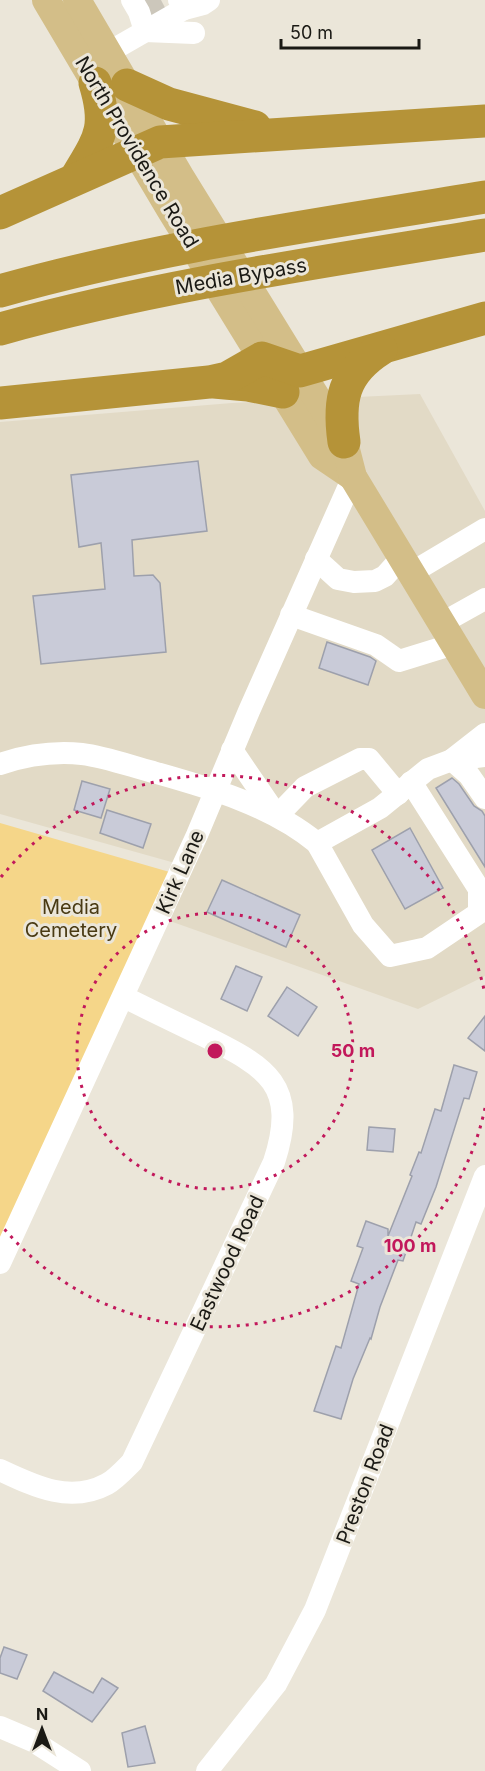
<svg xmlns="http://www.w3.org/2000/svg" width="485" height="1771" font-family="Inter,sans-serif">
	<rect width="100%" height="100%" fill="#ebe6d9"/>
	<!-- built -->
	<path fill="#e2dac6" d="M 420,394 L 485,511 L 485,976 L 418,1009 L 167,920 L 175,863 L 0,814 L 0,422 L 232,403 Z"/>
	<!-- green -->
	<path fill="#f5d689" d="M 0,823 L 173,873 L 0,1239 Z"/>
	<!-- building -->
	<g fill="#c9cbd8" stroke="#9da0ac" stroke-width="1.5">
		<path d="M 198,461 L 207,531 L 132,540 L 134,576 L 153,575 L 160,583 L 166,652 L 41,664 L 33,596 L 105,589 L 101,543 L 79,547 L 71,475 Z"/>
		<path d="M 327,642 L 370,657 L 376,661 L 368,685 L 319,668 Z"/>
		<path d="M 452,778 L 459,784 L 474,806 L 482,811 L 485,816 L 485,867 L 436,788 Z"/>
		<path d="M 82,781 L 110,789 L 101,818 L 74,810 Z"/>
		<path d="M 107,810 L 151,824 L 143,848 L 100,833 Z"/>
		<path d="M 410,828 L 443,888 L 405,909 L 372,850 Z"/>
		<path d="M 222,880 L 300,915 L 286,947 L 207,912 Z"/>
		<path d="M 236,966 L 262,977 L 247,1011 L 221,999 Z"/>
		<path d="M 287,987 L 317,1007 L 298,1036 L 268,1016 Z"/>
		<path d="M 485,1016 L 485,1051 L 468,1038 Z"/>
		<path d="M 454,1065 L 477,1072 L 469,1099 L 464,1098 L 436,1187 L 421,1224 L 416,1222 L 403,1261 L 398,1260 L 380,1307 L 371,1339 L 370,1338 L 353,1379 L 341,1419 L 314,1411 L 336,1346 L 341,1348 L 359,1284 L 351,1281 L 363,1248 L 357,1246 L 366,1221 L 388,1229 L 388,1236 L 412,1176 L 410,1175 L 419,1152 L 421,1153 L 435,1109 L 441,1111 Z"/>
		<path d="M 369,1127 L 395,1129 L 393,1152 L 367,1150 Z"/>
		<path d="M 4,1647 L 27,1655 L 17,1679 L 0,1673 L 0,1658 Z"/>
		<path d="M 54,1672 L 93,1693 L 102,1678 L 118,1688 L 92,1722 L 43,1691 Z"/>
		<path d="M 145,1726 L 155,1763 L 128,1767 L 122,1733 Z"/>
	</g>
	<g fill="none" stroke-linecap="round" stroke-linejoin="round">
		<!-- minor-tunnel -->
		<path stroke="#ccc7bb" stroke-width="22" stroke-dasharray="22 11" stroke-linecap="butt" d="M 146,8 L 161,0"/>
		<!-- minor -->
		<g stroke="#fff" stroke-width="22">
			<path d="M 132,0 L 139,12 L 145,31"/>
			<path d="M 184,9 L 203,4 L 209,0"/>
			<path d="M 145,31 L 194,33"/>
			<path d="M 109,52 L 184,9 L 179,0"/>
			<path d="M 316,559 L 338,579 L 354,582 L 375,581 L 385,576 L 402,557"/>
			<path d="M 411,573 L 485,529"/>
			<path d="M 291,615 L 376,645 L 399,661 L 454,644"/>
			<path d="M 442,623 L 485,599"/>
			<path d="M 232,750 L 277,816"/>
			<path d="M 453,759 L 485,734"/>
			<path d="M 452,760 L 469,775 L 485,798"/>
			<path d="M 0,764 C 27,755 53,751 82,754 C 106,757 130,766 153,772 C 210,788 271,805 317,843 L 380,808 L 428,769 L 452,760 L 485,756"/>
			<path d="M 277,816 L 305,787 L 360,759 L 369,759 L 398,794"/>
			<path d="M 317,843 L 363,925 L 390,956 L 427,948 L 479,913 L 479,889 L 411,782"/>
			<path d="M 0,1263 L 197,835 L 249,711 L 353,477"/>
			<path d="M 0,1470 C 34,1486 70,1504 107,1484 C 116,1479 125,1469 132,1462 L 274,1162 C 299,1085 267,1067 204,1036 C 177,1023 150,1010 124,997"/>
			<path d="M 0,1727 L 33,1741 L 80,1771"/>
			<path d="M 207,1771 L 276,1684 L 315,1610 L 485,1176"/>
		</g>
		<!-- major -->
		<g stroke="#d3be88" stroke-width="28">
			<path d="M 46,0 L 170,209 L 322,456 L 353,477"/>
			<path d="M 77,0 L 180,176 L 344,442 L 353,477 L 485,695"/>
		</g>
		<!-- highway -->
		<g stroke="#b59338" stroke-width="33">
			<path d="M 127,85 L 169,104 L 255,127"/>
			<path d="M 76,178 C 99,139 109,129 95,83"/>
			<path d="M 0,213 L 160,142 L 485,121"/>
			<path d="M 0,291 C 159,246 323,224 485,197"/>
			<path d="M 0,329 C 159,285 322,262 485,235"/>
			<path d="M 214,382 L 248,385 L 283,392"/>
			<path d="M 0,403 L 209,382 L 227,378 L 262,358 L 300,371 L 485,318"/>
			<path d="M 344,442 C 338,400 343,373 381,349"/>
		</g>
	</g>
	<!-- distance rings -->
	<g fill="none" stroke="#c2185b" stroke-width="3" stroke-dasharray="3 6">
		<circle cx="215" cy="1051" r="138"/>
		<path d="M485 1108A276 276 0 0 1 1 1225M1 877A276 276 0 0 1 485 994"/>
	</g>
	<g text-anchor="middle" stroke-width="6" stroke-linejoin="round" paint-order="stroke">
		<!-- street labels -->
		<g font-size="20" fill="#1a1914" stroke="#ebe6d9">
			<text transform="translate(137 152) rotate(59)" y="7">North Providence Road</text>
			<text transform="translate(241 276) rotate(-10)" y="7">Media Bypass</text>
			<text transform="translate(180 872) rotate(-66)" y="7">Kirk Lane</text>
			<text transform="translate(227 1263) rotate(-65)" y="7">Eastwood Road</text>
			<text transform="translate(365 1484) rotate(-69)" y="7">Preston Road</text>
		</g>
		<!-- park labels -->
		<g font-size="20" fill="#493a13" stroke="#ebe6d9">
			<text x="71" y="914">Media<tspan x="71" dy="23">Cemetery</tspan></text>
		</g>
	</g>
	<circle cx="215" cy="1051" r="9" fill="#c2185b" stroke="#ebe6d9" stroke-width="3"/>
	<g font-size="18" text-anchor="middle" font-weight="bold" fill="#c2185b" stroke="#ebe6d9" stroke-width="6" stroke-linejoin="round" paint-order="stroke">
		<text x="353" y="1057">50 m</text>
		<text x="410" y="1252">100 m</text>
	</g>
	<!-- north arrow -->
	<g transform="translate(42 1729)" stroke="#ebe6d9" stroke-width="4.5" paint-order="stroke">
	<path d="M0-4.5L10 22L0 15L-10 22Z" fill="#1a1914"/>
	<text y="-9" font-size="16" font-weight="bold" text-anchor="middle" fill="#1a1914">N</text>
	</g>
	<!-- scale -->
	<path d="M281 39v9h138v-9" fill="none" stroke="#1a1914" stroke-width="3"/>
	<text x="290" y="39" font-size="18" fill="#1a1914" stroke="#ebe6d9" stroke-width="4.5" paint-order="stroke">50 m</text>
</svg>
